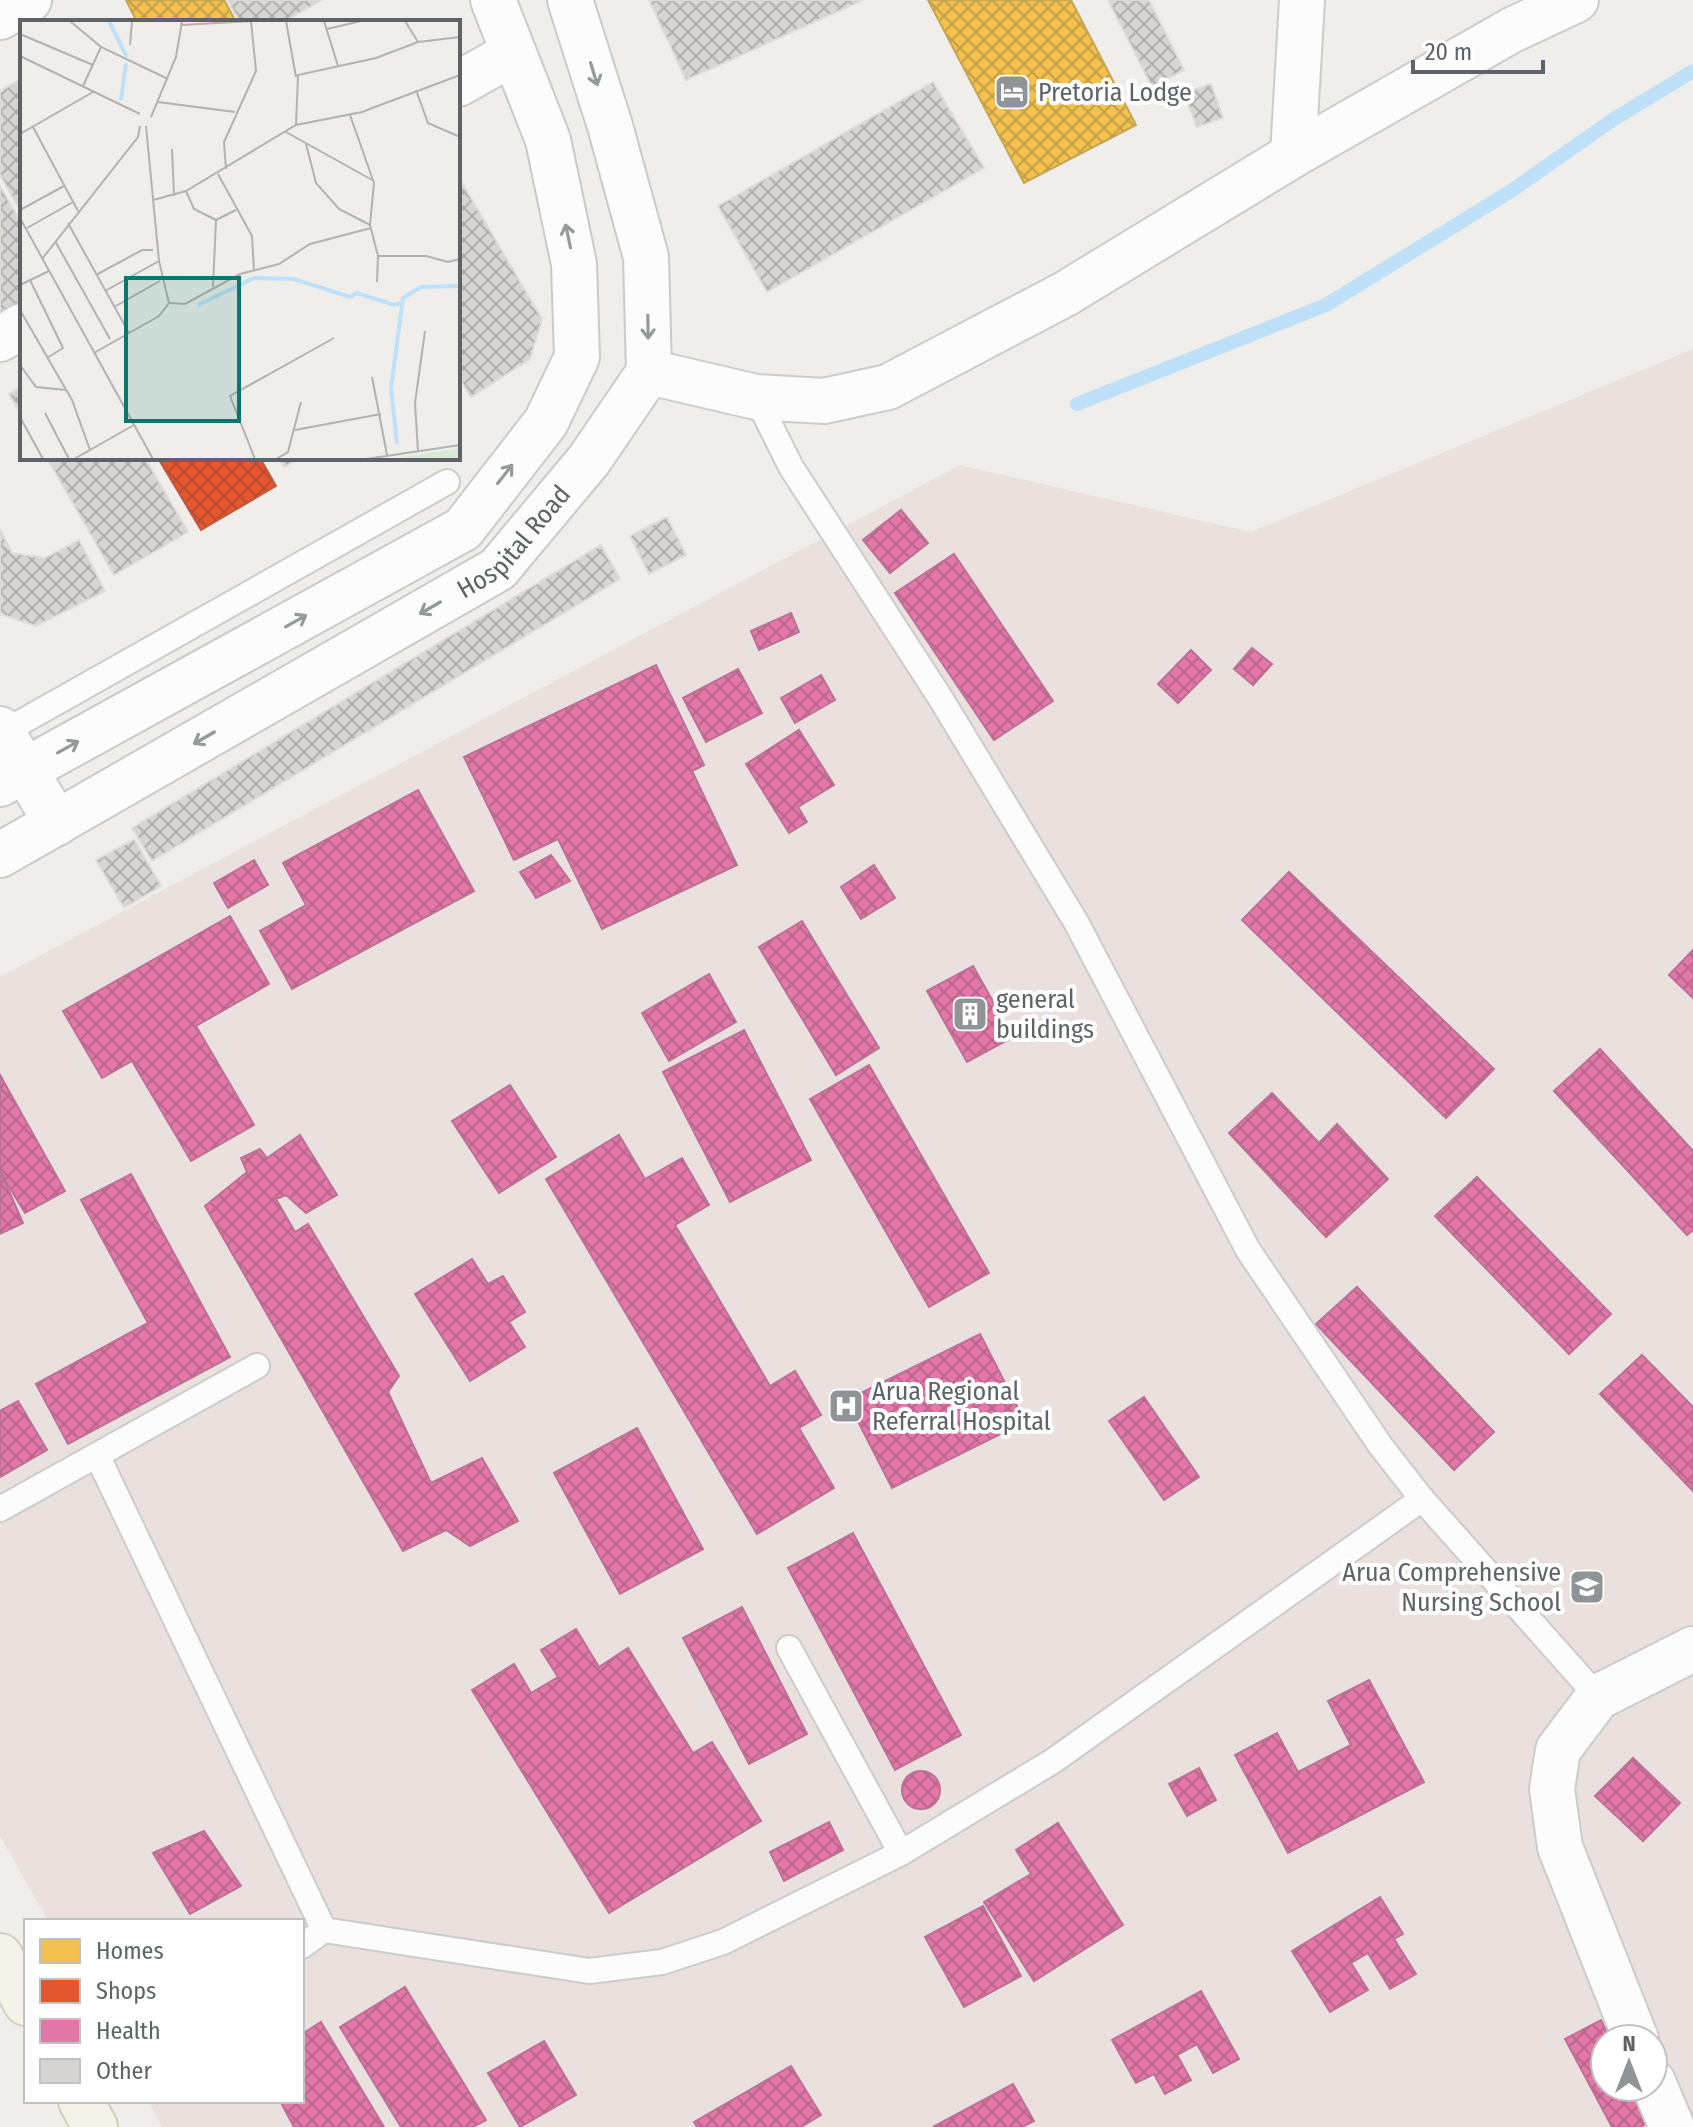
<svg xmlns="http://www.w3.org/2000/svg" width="1693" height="2127" font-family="'Fira Sans Condensed',sans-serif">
	<defs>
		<pattern id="homes-cross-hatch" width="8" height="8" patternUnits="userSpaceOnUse" patternTransform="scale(2)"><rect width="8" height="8" fill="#f2c14e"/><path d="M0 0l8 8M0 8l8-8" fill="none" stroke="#c7a045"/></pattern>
		<pattern id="shops-cross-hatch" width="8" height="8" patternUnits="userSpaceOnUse" patternTransform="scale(2)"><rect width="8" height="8" fill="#e4572e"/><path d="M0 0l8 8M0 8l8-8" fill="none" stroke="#bc4c2b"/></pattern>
		<pattern id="health-cross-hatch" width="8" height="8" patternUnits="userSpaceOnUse" patternTransform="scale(2)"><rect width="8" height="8" fill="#e377a8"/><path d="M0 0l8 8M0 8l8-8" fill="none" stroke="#bb658d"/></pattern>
		<pattern id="building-cross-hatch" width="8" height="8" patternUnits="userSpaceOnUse" patternTransform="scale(2)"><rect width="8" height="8" fill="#d6d5d3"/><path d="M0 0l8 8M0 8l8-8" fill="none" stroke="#b1b0af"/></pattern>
	</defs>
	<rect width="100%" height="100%" fill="#efeeea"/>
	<!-- medical -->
	<path fill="#eae0de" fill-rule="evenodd" d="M 1693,349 L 1693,2127 L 162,2127 L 148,2101 L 302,2101 L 302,1921 L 48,1921 L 0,1836 L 0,977 L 960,465 L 1251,532 ZM 1605,2039 L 1653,2039 L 1653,2087 L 1605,2087 Z"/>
	<!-- homes -->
	<g fill="url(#homes-cross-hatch)" stroke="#c6a556" stroke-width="2">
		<path d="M 126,0 L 224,0 L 236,22 L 137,22 Z"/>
		<path d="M 928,0 L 1071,0 L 1136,125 L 1024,183 Z"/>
	</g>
	<!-- shops -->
	<path fill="url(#shops-cross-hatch)" stroke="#bc5b3f" stroke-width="2" d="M 158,458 L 260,458 L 276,486 L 201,530 Z"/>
	<!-- health -->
	<g fill="url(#health-cross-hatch)" stroke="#bb7195" stroke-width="2">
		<path d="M 901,510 L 928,543 L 890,573 L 863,540 Z"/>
		<path d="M 954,554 L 1053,701 L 994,740 L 895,593 Z"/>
		<path d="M 791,613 L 799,632 L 759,650 L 751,631 Z"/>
		<path d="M 1252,648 L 1272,664 L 1253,685 L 1234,669 Z"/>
		<path d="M 1191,650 L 1211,670 L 1178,703 L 1158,684 Z"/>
		<path d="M 656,665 L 704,765 L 692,771 L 737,865 L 602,929 L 558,839 L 514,860 L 464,757 Z"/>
		<path d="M 738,669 L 762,713 L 706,742 L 683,698 Z"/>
		<path d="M 821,675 L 835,700 L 795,723 L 781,698 Z"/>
		<path d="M 799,730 L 834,785 L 798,807 L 807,822 L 789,833 L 746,764 Z"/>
		<path d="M 418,790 L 474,891 L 292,989 L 260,931 L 306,905 L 283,863 Z"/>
		<path d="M 551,855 L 570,881 L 536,898 L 520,872 Z"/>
		<path d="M 254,860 L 268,885 L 228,908 L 214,883 Z"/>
		<path d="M 874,865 L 895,898 L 861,919 L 841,887 Z"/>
		<path d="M 1289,872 L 1494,1069 L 1446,1118 L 1242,920 Z"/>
		<path d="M 230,916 L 269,984 L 196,1026 L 254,1125 L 191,1161 L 132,1061 L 102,1078 L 63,1011 Z"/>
		<path d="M 802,921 L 879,1048 L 836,1075 L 759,947 Z"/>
		<path d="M 1693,950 L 1693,998 L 1669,975 Z"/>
		<path d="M 973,966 L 1013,1037 L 967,1062 L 927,991 Z"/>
		<path d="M 709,974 L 736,1022 L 669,1061 L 642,1013 Z"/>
		<path d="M 744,1030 L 811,1160 L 730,1202 L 663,1072 Z"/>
		<path d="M 1600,1049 L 1693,1151 L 1693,1230 L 1687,1235 L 1554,1091 Z"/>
		<path d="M 869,1065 L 989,1273 L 929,1307 L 810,1099 Z"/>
		<path d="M 0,1075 L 65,1191 L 25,1213 L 0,1172 Z"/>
		<path d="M 510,1085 L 556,1157 L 499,1193 L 452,1121 Z"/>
		<path d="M 1272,1093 L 1319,1143 L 1337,1124 L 1388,1179 L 1326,1237 L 1229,1133 Z"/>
		<path d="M 300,1135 L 337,1195 L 306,1213 L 286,1195 L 276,1199 L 295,1232 L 308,1224 L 399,1376 L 388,1392 L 431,1483 L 482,1458 L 518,1521 L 470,1546 L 446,1530 L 403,1551 L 205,1206 L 247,1172 L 241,1158 L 260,1149 L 267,1158 Z"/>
		<path d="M 619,1135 L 645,1179 L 682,1158 L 709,1205 L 675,1225 L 770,1386 L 795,1371 L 821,1415 L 799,1428 L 834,1488 L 757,1534 L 546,1179 Z"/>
		<path d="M 131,1174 L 230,1357 L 68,1444 L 36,1384 L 148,1323 L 81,1200 Z"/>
		<path d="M 2,1175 L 23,1223 L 0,1234 L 0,1176 Z"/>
		<path d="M 1477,1177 L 1611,1314 L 1569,1354 L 1435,1216 Z"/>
		<path d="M 472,1259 L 488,1284 L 503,1276 L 525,1312 L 509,1322 L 525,1347 L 470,1381 L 415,1294 Z"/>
		<path d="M 1357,1287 L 1494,1432 L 1454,1470 L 1316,1324 Z"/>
		<path d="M 980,1334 L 1025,1422 L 892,1488 L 847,1400 Z"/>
		<path d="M 1642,1355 L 1693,1407 L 1693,1491 L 1600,1394 Z"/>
		<path d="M 1144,1397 L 1199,1477 L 1164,1500 L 1109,1421 Z"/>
		<path d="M 18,1401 L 47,1450 L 0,1477 L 0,1411 Z"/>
		<path d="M 637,1428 L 703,1549 L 620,1594 L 554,1473 Z"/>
		<path d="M 853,1533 L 961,1735 L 895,1770 L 788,1568 Z"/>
		<path d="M 742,1607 L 807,1734 L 749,1764 L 683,1638 Z"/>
		<path d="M 576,1629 L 599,1667 L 628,1648 L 693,1753 L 712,1742 L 761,1821 L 609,1913 L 472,1690 L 514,1664 L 531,1693 L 558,1677 L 541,1650 Z"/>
		<path d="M 1369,1680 L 1424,1782 L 1288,1853 L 1235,1755 L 1277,1733 L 1298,1772 L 1351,1745 L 1328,1701 Z"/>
		<path d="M 1633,1758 L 1680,1803 L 1643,1841 L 1595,1796 Z"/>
		<path d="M 1199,1768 L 1216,1800 L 1187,1816 L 1169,1784 Z"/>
		<circle cx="921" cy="1790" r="19"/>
		<path d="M 829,1822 L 843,1850 L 784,1881 L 770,1852 Z"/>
		<path d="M 1058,1823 L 1123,1925 L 1034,1981 L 984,1902 L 1031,1874 L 1016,1850 Z"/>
		<path d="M 204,1831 L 241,1886 L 190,1914 L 153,1853 Z"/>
		<path d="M 1380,1897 L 1403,1934 L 1394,1939 L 1416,1974 L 1390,1989 L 1368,1953 L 1351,1963 L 1368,1990 L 1330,2012 L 1292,1951 Z"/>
		<path d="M 983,1906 L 1021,1976 L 964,2007 L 925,1937 Z"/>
		<path d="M 405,1987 L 486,2120 L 473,2127 L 401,2127 L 340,2027 Z"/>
		<path d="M 1201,1991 L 1239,2059 L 1213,2073 L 1197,2044 L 1177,2055 L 1191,2080 L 1165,2094 L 1154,2074 L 1136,2083 L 1112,2040 Z"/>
		<path d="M 1601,2020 L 1610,2039 L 1605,2039 L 1605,2087 L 1636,2087 L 1654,2120 L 1640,2127 L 1612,2127 L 1565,2039 Z"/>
		<path d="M 321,2022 L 384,2127 L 294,2127 L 280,2101 L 302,2101 L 302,2034 Z"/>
		<path d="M 544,2041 L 576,2095 L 520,2127 L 488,2073 Z"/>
		<path d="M 791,2066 L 821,2115 L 801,2127 L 697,2127 L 694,2122 Z"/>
		<path d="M 1013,2084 L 1034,2121 L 1022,2127 L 933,2127 Z"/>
	</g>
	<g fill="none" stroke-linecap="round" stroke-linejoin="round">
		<!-- stream -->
		<path stroke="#bfe0f9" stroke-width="14" d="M 1077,404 L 1326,305 L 1511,191 L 1614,119 L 1693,71"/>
	</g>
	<!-- building -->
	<g fill="url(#building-cross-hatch)" stroke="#deddd9" stroke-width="2">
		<path d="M 227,0 L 322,0 L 283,22 L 240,22 Z"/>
		<path d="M 649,0 L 863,0 L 686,80 Z"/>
		<path d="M 1108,0 L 1149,0 L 1184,70 L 1152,87 Z"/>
		<path d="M 22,79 L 22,214 L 0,175 L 0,91 Z"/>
		<path d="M 933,82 L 984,168 L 767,292 L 718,206 Z"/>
		<path d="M 1211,84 L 1223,118 L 1197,127 L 1184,93 Z"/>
		<path d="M 458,176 L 542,319 L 530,359 L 471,397 L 458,376 Z"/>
		<path d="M 0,186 L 22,224 L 22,320 L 0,332 Z"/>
		<path d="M 22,386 L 22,416 L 9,394 Z"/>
		<path d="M 47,458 L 145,458 L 188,532 L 114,575 Z"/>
		<path d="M 279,458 L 300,458 L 284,467 Z"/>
		<path d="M 667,517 L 686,555 L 649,574 L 630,536 Z"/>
		<path d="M 0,529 L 12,553 L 45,558 L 79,540 L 105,591 L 36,626 L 0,614 Z"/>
		<path d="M 601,545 L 620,579 L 152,861 L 132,828 Z"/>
		<path d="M 134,839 L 161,886 L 124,908 L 96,860 Z"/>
	</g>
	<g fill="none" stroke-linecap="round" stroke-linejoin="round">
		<defs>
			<g id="lane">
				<path d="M 756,397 L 791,467 L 941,699 L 1076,922 L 1248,1250 L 1380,1445 L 1422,1499 L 1598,1697"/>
				<path d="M 2,733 L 447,482"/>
				<path d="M 97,1455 L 324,1930"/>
				<path d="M 0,1509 L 257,1366"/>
				<path d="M 789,1648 L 901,1853"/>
				<path d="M 302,1946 L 324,1930 L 589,1971 L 662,1962 L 723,1942 L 901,1853 L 1053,1761 L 1422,1499"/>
			</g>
			<g id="street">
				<path d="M 0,17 L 29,0"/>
				<path d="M 458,84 L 513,53"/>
				<path d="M 1293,155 L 1302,0"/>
				<path d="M 0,339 L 22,326"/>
				<path d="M 649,372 L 756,397 L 824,401 L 888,387 L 1065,294 L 1293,155 L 1512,30 L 1576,0"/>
				<path d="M 0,729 L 57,823"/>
				<path d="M 1636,2039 L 1560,1847 L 1552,1789 L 1558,1750 L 1598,1697 L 1693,1649"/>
				<path d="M 1653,2082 L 1672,2127"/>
			</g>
			<g id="secondary">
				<path d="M 0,784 L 463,529 L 546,422 L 577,357 L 574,264 L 548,140 L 493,0"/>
				<path id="s1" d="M 0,855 L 498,569 L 589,460 L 649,372 L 646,257 L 610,126 L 570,0"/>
			</g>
			<g id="primary">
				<path d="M 0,1956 L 26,2003"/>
				<path d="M 81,2101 L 95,2127"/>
			</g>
		</defs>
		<!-- lane casing -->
		<use href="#lane" stroke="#cbcccc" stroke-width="28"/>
		<!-- street casing -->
		<use href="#street" stroke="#cbcccc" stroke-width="48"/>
		<!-- secondary casing -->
		<use href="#secondary" stroke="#cacacb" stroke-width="48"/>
		<!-- primary casing -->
		<use href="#primary" stroke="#d7ceb8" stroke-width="48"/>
		<!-- lane -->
		<use href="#lane" stroke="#fdfcfc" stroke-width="24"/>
		<!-- street -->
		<use href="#street" stroke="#fdfcfc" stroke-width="44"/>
		<!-- secondary -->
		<use href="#secondary" stroke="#fdfcfc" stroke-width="44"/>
		<!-- primary -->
		<use href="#primary" stroke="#f4f2e9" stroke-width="44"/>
	</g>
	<!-- one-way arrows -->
	<defs><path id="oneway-shaft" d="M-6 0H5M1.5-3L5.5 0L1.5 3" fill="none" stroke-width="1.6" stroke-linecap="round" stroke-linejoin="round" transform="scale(2)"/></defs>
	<g stroke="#96999c">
		<use href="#oneway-shaft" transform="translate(594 74) rotate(73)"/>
		<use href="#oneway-shaft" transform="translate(568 236) rotate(-102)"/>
		<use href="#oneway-shaft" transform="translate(648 327) rotate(89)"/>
		<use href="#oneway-shaft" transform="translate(505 474) rotate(-52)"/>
		<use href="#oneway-shaft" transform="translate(430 608) rotate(150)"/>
		<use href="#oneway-shaft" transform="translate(296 621) rotate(-29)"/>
		<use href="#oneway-shaft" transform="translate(204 738) rotate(150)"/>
		<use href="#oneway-shaft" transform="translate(68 747) rotate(-29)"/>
	</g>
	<!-- icons -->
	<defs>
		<symbol id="hotel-square" viewBox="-11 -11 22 22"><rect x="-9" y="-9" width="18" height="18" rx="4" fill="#919496" stroke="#fff"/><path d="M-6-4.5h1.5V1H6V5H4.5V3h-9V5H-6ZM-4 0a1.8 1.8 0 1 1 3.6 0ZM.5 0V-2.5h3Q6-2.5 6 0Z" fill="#fff"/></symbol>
		<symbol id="building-square" viewBox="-11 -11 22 22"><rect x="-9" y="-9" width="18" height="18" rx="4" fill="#919496" stroke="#fff"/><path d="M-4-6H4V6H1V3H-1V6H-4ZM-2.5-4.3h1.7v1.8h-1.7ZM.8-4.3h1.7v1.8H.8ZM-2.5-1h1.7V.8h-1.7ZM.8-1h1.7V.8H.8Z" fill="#fff"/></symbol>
		<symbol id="hospital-square" viewBox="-11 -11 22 22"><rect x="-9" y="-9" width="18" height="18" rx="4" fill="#919496" stroke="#fff"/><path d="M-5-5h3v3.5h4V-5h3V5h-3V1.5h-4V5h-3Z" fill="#fff"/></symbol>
		<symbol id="school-square" viewBox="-11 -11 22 22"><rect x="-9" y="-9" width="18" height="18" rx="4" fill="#919496" stroke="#fff"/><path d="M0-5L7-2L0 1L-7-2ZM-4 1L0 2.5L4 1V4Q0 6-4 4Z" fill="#fff"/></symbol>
	</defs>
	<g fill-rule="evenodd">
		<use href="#hotel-square" x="992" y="72" width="40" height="40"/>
		<use href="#building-square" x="950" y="994" width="40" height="40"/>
		<use href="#hospital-square" x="826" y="1386" width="40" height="40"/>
		<use href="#school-square" x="1567" y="1567" width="40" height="40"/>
	</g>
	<g text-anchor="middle" stroke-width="8" stroke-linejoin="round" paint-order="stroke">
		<!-- poi labels -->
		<g font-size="26" fill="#5f6368" stroke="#fff" text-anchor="start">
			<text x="1038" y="101">Pretoria Lodge</text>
			<text x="996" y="1008">general<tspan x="996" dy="30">buildings</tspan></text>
			<text x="872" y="1400">Arua Regional<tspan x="872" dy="30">Referral Hospital</tspan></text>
			<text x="1561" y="1581" text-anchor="end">Arua Comprehensive<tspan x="1561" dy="30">Nursing School</tspan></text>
		</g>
		<!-- street labels -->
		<g font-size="26" fill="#5f6368" stroke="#fff">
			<text dy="9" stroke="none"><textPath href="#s1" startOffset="604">Hospital Road</textPath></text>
		</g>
	</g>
	<!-- overview -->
	<g transform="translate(20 20)">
		<rect width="440" height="440" fill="#efeeea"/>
		<path d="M 440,428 L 440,439 L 370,439 Z" fill="#d8ebd6"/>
		<path fill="none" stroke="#bfe0f9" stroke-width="4" d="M 89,1 L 107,37M 101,80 L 106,43M 178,285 L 234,258 L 274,259 L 330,277 L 337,273 L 374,285 L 382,283M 377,424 L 371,368 L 383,278 L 401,267 L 440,266"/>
		<path fill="none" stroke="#b1b2b2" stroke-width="2" d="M 50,1 L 81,27 L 146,58M 266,1 L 276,57M 304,1 L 318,46M 385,1 L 398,22M 162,5 L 232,1M 307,9 L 341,1M 0,14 L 73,45M 110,25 L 112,1M 0,36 L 120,94M 63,66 L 81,27M 396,70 L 408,103 L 440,117M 138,82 L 215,92M 330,95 L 354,163 L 350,205 L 358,236 L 406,236 L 428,242 L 440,239M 131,97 L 156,37 L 162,1M 276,105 L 278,55 L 356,38 L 398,22 L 440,17M 13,107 L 58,191M 266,112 L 354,161M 0,114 L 73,72M 286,124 L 296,163 L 319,189 L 350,205M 152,129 L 154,176M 206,149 L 204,122 L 236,51 L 231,1M 198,154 L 232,216 L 234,251M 166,171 L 174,189 L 196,200M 133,180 L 166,171 L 276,105 L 342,92 L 440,55M 0,190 L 44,166M 0,198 L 133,439M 48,203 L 109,313M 7,208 L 53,182M 35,221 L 90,319M 22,239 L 118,117 L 120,106M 76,255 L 122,230 L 133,230M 10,260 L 43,328 L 27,338M 357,262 L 358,236M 0,265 L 29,251M 193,267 L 196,200 L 216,190M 85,271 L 139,241M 150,283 L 165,284 L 220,254 L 259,244 L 290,224 L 351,208M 94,287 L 140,261M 0,290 L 52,380 L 70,430M 74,333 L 139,296 L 149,283 L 139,241 L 126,106M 0,345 L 16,367 L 46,370M 352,357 L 367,435M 25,393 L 49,439M 0,397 L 23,439M 275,410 L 361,394M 440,425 L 440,368M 398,431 L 395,383 L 405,311M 54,439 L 114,405M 235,439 L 210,376 L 314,318M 256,439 L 268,432 L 281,382M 346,439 L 440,425"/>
		<path fill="#0f766e" fill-opacity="0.15" stroke="#0f766e" stroke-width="4" d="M 106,258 L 219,258 L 219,401 L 106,401 Z"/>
		<rect width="440" height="440" fill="none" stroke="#5f6368" stroke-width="4"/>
	</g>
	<!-- legend -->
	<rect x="24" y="1919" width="280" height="184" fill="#ffffff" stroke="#bfc1c3" stroke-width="2"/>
	<rect x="40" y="1939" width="40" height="24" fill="#f2c14e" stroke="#bfc1c3" stroke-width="2"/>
	<text x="96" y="1959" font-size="24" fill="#5f6368">Homes</text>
	<rect x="40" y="1979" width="40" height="24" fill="#e4572e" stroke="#bfc1c3" stroke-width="2"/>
	<text x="96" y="1999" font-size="24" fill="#5f6368">Shops</text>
	<rect x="40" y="2019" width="40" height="24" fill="#e377a8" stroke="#bfc1c3" stroke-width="2"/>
	<text x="96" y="2039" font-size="24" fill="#5f6368">Health</text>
	<rect x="40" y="2059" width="40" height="24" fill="#d6d5d3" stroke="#bfc1c3" stroke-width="2"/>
	<text x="96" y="2079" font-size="24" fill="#5f6368">Other</text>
	<!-- north arrow -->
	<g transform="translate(1629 2063)"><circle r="38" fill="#ffffff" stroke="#bfc1c3" stroke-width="2"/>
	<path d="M0-6L14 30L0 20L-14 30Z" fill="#919496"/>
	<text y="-12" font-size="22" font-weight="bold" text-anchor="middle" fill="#5f6368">N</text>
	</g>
	<!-- scale -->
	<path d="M1413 60v12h130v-12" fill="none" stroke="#5f6368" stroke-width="4"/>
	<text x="1425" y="60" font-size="24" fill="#5f6368" stroke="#ffffff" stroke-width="6" paint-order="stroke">20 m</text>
</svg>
